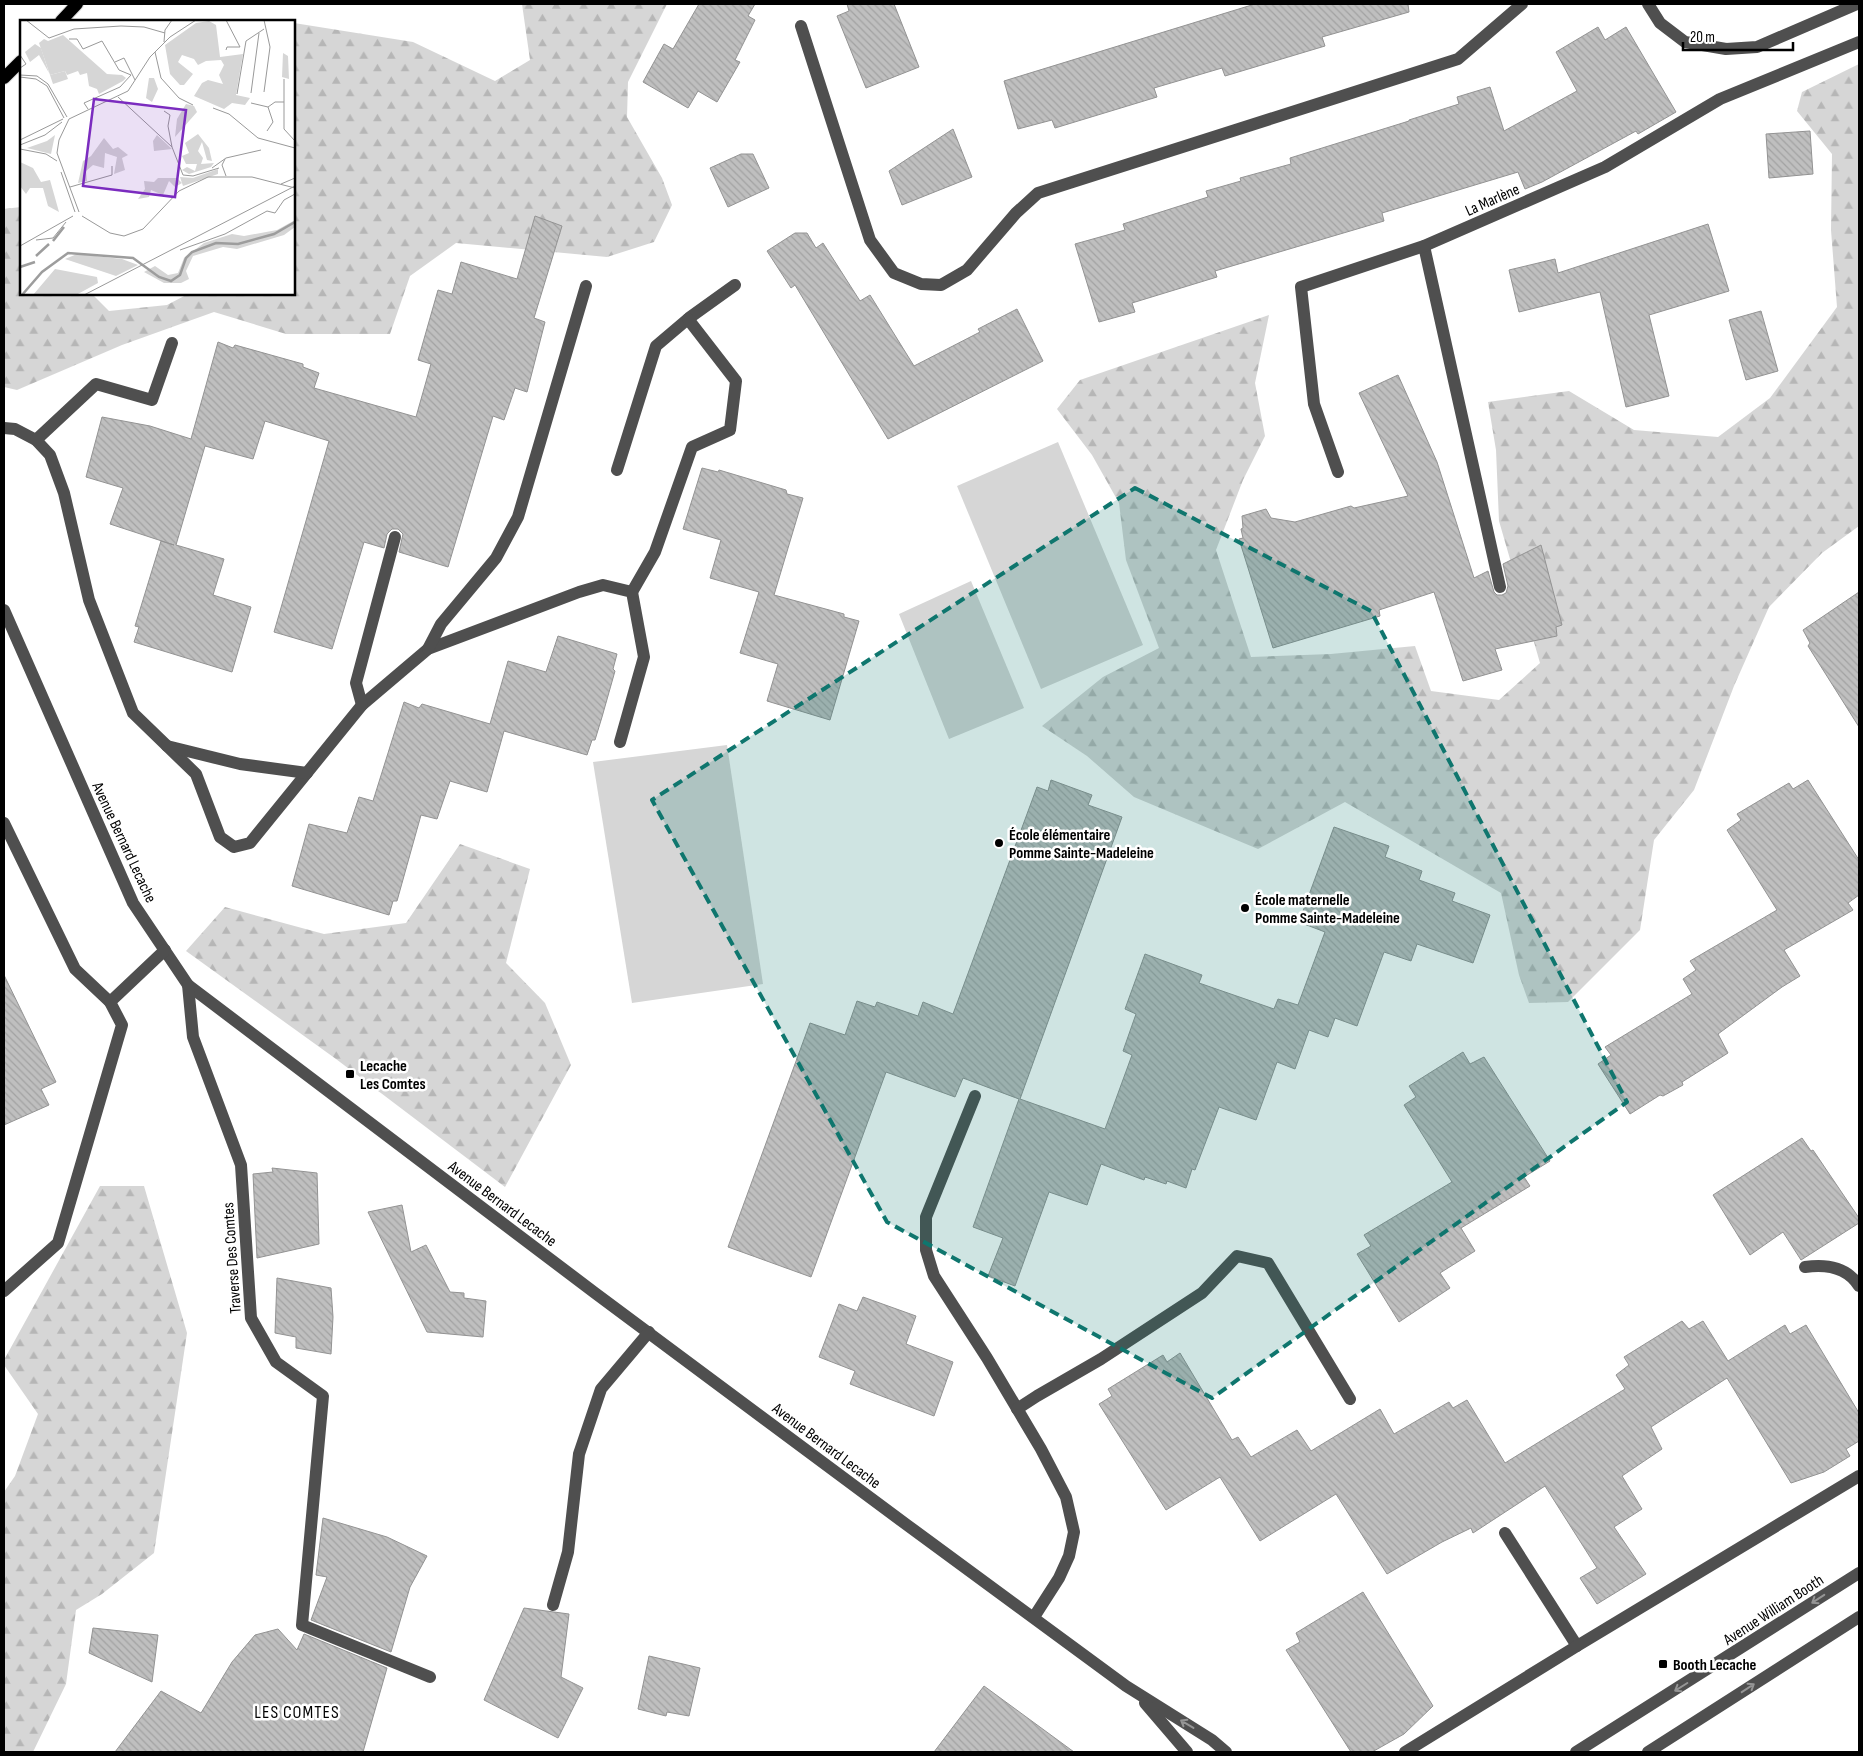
<svg xmlns="http://www.w3.org/2000/svg" width="1863" height="1756" font-family="'Sofia Sans Condensed',sans-serif">
	<defs>
		<pattern id="forest-firs" width="22" height="20" patternUnits="userSpaceOnUse" patternTransform="scale(1.25)"><rect width="22" height="20" fill="#d6d6d6"/><path d="M5 1l3.5 6h-7zM16 11l3.5 6h-7z" fill="#b6b6b6"/></pattern>
		<pattern id="building-back-hatch" width="6" height="6" patternUnits="userSpaceOnUse" patternTransform="scale(1.25)"><rect width="6" height="6" fill="#bfbfbf"/><path d="M-1 5l2 2M0 0l6 6M5-1l2 2" fill="none" stroke="#a2a2a2"/></pattern>
	</defs>
	<rect width="100%" height="100%" fill="#fff"/>
	<!-- forest -->
	<g fill="url(#forest-firs)">
		<path d="M 522,4 L 667,4 L 628,82 L 627,117 L 662,178 L 672,205 L 654,242 L 607,257 L 456,243 L 410,276 L 390,334 L 286,334 L 214,312 L 122,345 L 17,390 L 4,387 L 4,209 L 21,207 L 21,294 L 92,294 L 109,311 L 167,305 L 188,294 L 294,294 L 294,23 L 413,42 L 495,81 L 530,60 Z"/>
		<path d="M 1859,64 L 1859,526 L 1822,553 L 1769,607 L 1734,686 L 1694,790 L 1654,840 L 1640,930 L 1568,1002 L 1529,1003 L 1519,975 L 1501,893 L 1345,802 L 1258,849 L 1134,797 L 1087,756 L 1042,726 L 1103,677 L 1159,648 L 1126,560 L 1119,503 L 1092,455 L 1057,409 L 1080,380 L 1269,315 L 1255,383 L 1265,436 L 1243,480 L 1216,550 L 1251,657 L 1331,654 L 1415,646 L 1431,691 L 1499,700 L 1540,663 L 1499,521 L 1496,450 L 1488,402 L 1569,391 L 1634,430 L 1718,437 L 1770,398 L 1837,307 L 1831,230 L 1832,154 L 1797,111 L 1802,92 Z"/>
		<path d="M 460,844 L 530,869 L 506,963 L 545,1003 L 571,1065 L 505,1187 L 336,1059 L 186,951 L 225,907 L 324,934 L 406,923 Z"/>
		<path d="M 100,1186 L 144,1186 L 187,1333 L 154,1553 L 102,1594 L 76,1610 L 66,1684 L 33,1752 L 4,1752 L 4,1492 L 15,1476 L 38,1414 L 4,1365 L 4,1360 Z"/>
	</g>
	<!-- pitch -->
	<g fill="#d6d6d6">
		<path d="M 1058,442 L 1143,645 L 1041,689 L 957,486 Z"/>
		<path d="M 971,581 L 1024,708 L 949,739 L 899,614 Z"/>
		<path d="M 727,745 L 763,984 L 632,1003 L 593,762 Z"/>
	</g>
	<!-- building -->
	<g fill="url(#building-back-hatch)" stroke="#939393">
		<path d="M 699,4 L 755,4 L 748,16 L 755,20 L 735,60 L 740,62 L 717,102 L 698,91 L 688,108 L 643,82 L 664,44 L 673,49 Z"/>
		<path d="M 847,4 L 894,4 L 919,67 L 866,88 L 837,16 L 849,11 Z"/>
		<path d="M 1255,4 L 1408,4 L 1409,12 L 1322,37 L 1325,46 L 1225,76 L 1222,68 L 1154,88 L 1157,97 L 1055,128 L 1052,120 L 1018,129 L 1004,81 Z"/>
		<path d="M 1598,27 L 1605,40 L 1626,27 L 1676,112 L 1638,134 L 1636,131 L 1542,182 L 1525,189 L 1518,172 L 1382,213 L 1384,221 L 1215,271 L 1217,277 L 1132,303 L 1135,312 L 1099,322 L 1075,244 L 1125,230 L 1123,224 L 1208,197 L 1206,191 L 1241,181 L 1240,178 L 1291,164 L 1290,158 L 1409,121 L 1409,120 L 1459,104 L 1457,97 L 1490,87 L 1504,131 L 1577,91 L 1556,52 Z"/>
		<path d="M 953,129 L 972,177 L 902,205 L 889,171 Z"/>
		<path d="M 1810,131 L 1813,174 L 1769,178 L 1766,134 Z"/>
		<path d="M 741,154 L 753,154 L 769,188 L 728,207 L 710,168 Z"/>
		<path d="M 535,216 L 562,226 L 534,318 L 545,322 L 527,392 L 515,388 L 504,420 L 493,416 L 448,567 L 399,552 L 403,534 L 398,529 L 392,529 L 387,534 L 384,548 L 364,542 L 332,649 L 274,632 L 329,441 L 265,421 L 253,459 L 205,446 L 176,545 L 224,559 L 213,595 L 251,607 L 232,672 L 134,642 L 139,627 L 135,626 L 161,541 L 174,545 L 110,524 L 123,488 L 86,477 L 102,417 L 150,426 L 191,439 L 218,342 L 233,348 L 235,345 L 303,364 L 303,367 L 319,373 L 314,388 L 416,417 L 431,364 L 418,360 L 438,290 L 452,294 L 461,262 L 517,279 Z"/>
		<path d="M 1708,224 L 1729,291 L 1649,315 L 1669,396 L 1626,407 L 1600,292 L 1519,312 L 1509,270 L 1555,259 L 1558,273 Z"/>
		<path d="M 795,233 L 807,233 L 816,248 L 823,243 L 860,301 L 870,295 L 914,366 L 980,332 L 978,329 L 1017,309 L 1043,361 L 888,439 L 795,285 L 791,288 L 767,251 Z"/>
		<path d="M 1761,311 L 1778,371 L 1746,380 L 1729,320 Z"/>
		<path d="M 1398,375 L 1437,462 L 1474,578 L 1488,571 L 1494,592 L 1497,595 L 1502,595 L 1506,593 L 1508,586 L 1503,564 L 1541,545 L 1562,625 L 1556,627 L 1557,636 L 1495,649 L 1502,670 L 1463,681 L 1434,592 L 1379,610 L 1380,616 L 1273,648 L 1239,539 L 1243,538 L 1241,529 L 1243,528 L 1242,516 L 1266,509 L 1271,518 L 1295,522 L 1351,506 L 1354,508 L 1408,496 L 1359,393 Z"/>
		<path d="M 702,468 L 718,472 L 719,470 L 786,490 L 787,494 L 803,498 L 774,595 L 844,614 L 844,617 L 859,621 L 830,720 L 767,701 L 778,664 L 740,653 L 759,592 L 710,578 L 721,540 L 683,529 Z"/>
		<path d="M 1859,592 L 1859,727 L 1808,646 L 1810,643 L 1803,630 Z"/>
		<path d="M 558,636 L 617,654 L 613,669 L 615,671 L 602,717 L 595,740 L 592,740 L 587,755 L 504,731 L 487,792 L 450,781 L 437,819 L 421,815 L 397,901 L 393,901 L 389,915 L 292,886 L 309,824 L 347,833 L 359,797 L 373,801 L 404,702 L 419,708 L 422,704 L 490,724 L 508,661 L 546,672 Z"/>
		<path d="M 1051,780 L 1092,795 L 1088,805 L 1122,817 L 1020,1099 L 1105,1129 L 1132,1055 L 1123,1051 L 1136,1014 L 1125,1009 L 1145,954 L 1202,975 L 1199,983 L 1274,1009 L 1278,999 L 1298,1005 L 1325,932 L 1299,922 L 1334,827 L 1389,846 L 1385,857 L 1422,871 L 1419,880 L 1455,893 L 1452,901 L 1490,915 L 1473,963 L 1417,944 L 1411,961 L 1384,952 L 1357,1026 L 1335,1018 L 1328,1037 L 1309,1030 L 1295,1069 L 1277,1062 L 1256,1120 L 1219,1107 L 1195,1170 L 1192,1169 L 1186,1188 L 1167,1181 L 1166,1184 L 1145,1177 L 1144,1180 L 1101,1164 L 1087,1205 L 1049,1192 L 1015,1286 L 988,1276 L 1003,1238 L 973,1227 L 1019,1099 L 963,1078 L 955,1097 L 886,1072 L 811,1277 L 728,1247 L 810,1023 L 845,1035 L 857,1001 L 875,1007 L 877,1002 L 918,1016 L 923,1002 L 953,1014 L 1037,787 L 1048,791 Z"/>
		<path d="M 1808,780 L 1859,860 L 1859,895 L 1848,903 L 1853,910 L 1784,950 L 1800,976 L 1782,987 L 1718,1034 L 1728,1053 L 1682,1082 L 1683,1085 L 1663,1096 L 1660,1095 L 1630,1114 L 1598,1064 L 1611,1055 L 1605,1047 L 1692,994 L 1683,979 L 1696,970 L 1690,961 L 1777,910 L 1727,830 L 1741,820 L 1737,814 L 1789,783 L 1793,789 Z"/>
		<path d="M 4,975 L 56,1082 L 41,1089 L 49,1105 L 4,1125 Z"/>
		<path d="M 1463,1052 L 1470,1064 L 1484,1057 L 1550,1161 L 1524,1177 L 1530,1186 L 1461,1228 L 1475,1251 L 1440,1273 L 1450,1288 L 1399,1322 L 1357,1254 L 1371,1246 L 1364,1235 L 1452,1182 L 1404,1105 L 1416,1097 L 1409,1086 Z"/>
		<path d="M 1802,1138 L 1811,1151 L 1813,1150 L 1859,1218 L 1859,1223 L 1801,1260 L 1783,1232 L 1750,1255 L 1713,1195 Z"/>
		<path d="M 272,1168 L 317,1173 L 319,1244 L 257,1258 L 253,1174 L 273,1172 Z"/>
		<path d="M 402,1205 L 411,1252 L 426,1245 L 450,1292 L 464,1293 L 464,1298 L 486,1301 L 483,1337 L 427,1332 L 368,1212 Z"/>
		<path d="M 277,1278 L 331,1288 L 333,1317 L 331,1354 L 296,1348 L 296,1337 L 275,1333 Z"/>
		<path d="M 863,1297 L 916,1316 L 906,1344 L 953,1362 L 934,1416 L 850,1384 L 855,1371 L 819,1357 L 839,1304 L 857,1311 Z"/>
		<path d="M 1682,1321 L 1689,1329 L 1703,1321 L 1728,1361 L 1785,1325 L 1790,1334 L 1806,1325 L 1859,1413 L 1859,1441 L 1846,1449 L 1850,1456 L 1824,1472 L 1791,1483 L 1727,1378 L 1651,1427 L 1662,1449 L 1622,1476 L 1642,1509 L 1614,1527 L 1646,1574 L 1597,1604 L 1580,1578 L 1597,1568 L 1545,1486 L 1473,1533 L 1471,1528 L 1442,1542 L 1387,1574 L 1336,1494 L 1260,1541 L 1220,1477 L 1166,1510 L 1099,1404 L 1112,1396 L 1108,1389 L 1163,1355 L 1167,1362 L 1180,1353 L 1232,1440 L 1238,1437 L 1251,1457 L 1297,1430 L 1311,1451 L 1380,1409 L 1394,1434 L 1449,1402 L 1453,1408 L 1467,1400 L 1505,1463 L 1625,1389 L 1616,1375 L 1629,1365 L 1624,1357 Z"/>
		<path d="M 323,1518 L 387,1537 L 427,1556 L 410,1587 L 391,1652 L 311,1620 L 327,1577 L 316,1575 Z"/>
		<path d="M 1363,1592 L 1433,1706 L 1404,1734 L 1372,1752 L 1351,1752 L 1286,1650 L 1300,1642 L 1296,1633 Z"/>
		<path d="M 524,1608 L 569,1614 L 561,1677 L 583,1688 L 558,1738 L 484,1700 Z"/>
		<path d="M 93,1628 L 158,1635 L 152,1682 L 89,1653 Z"/>
		<path d="M 278,1629 L 297,1650 L 304,1634 L 387,1668 L 363,1752 L 115,1752 L 161,1691 L 201,1713 L 232,1662 L 255,1635 Z"/>
		<path d="M 649,1656 L 700,1668 L 689,1716 L 667,1712 L 666,1716 L 638,1709 Z"/>
		<path d="M 984,1686 L 1074,1752 L 934,1752 Z"/>
	</g>
	<g fill="none" stroke-linecap="round" stroke-linejoin="round">
		<defs>
			<g id="major">
				<path d="M 61,21 L 77,4"/>
				<path d="M 4,78 L 21,61"/>
			</g>
		</defs>
		<!-- major casing -->
		<use href="#major" stroke="#dbdbdb" stroke-width="14"/>
		<!-- minor -->
		<g stroke="#4f4f4f" stroke-width="12">
			<path d="M 1648,4 L 1660,23 L 1685,42 L 1726,49 L 1757,47 L 1857,4"/>
			<path d="M 801,26 L 870,240 L 894,273 L 921,284 L 941,285 L 967,270 L 1016,213 L 1038,193 L 1458,59 L 1522,4"/>
			<path d="M 1424,246 L 1500,587"/>
			<path d="M 4,428 L 15,429 L 36,440 L 50,455 L 64,493 L 89,600 L 133,713 L 196,774 L 220,837 L 234,847 L 250,843 L 362,705 L 428,649 L 579,592 L 603,585 L 632,592 L 644,657 L 620,742"/>
			<path d="M 36,440 L 96,384 L 152,400 L 172,343"/>
			<path d="M 617,470 L 656,346 L 689,318 L 735,285"/>
			<path d="M 1338,472 L 1314,404 L 1301,287 L 1424,246 L 1605,167 L 1720,99 L 1859,42"/>
			<path d="M 632,592 L 655,552 L 692,447 L 730,430 L 736,381 L 688,319"/>
			<path d="M 4,610 L 133,903 L 188,985 L 595,1293 L 907,1525 L 1126,1686 L 1212,1740 L 1226,1752"/>
			<path d="M 428,649 L 441,624 L 496,558 L 518,517 L 586,286"/>
			<path d="M 362,705 L 356,683 L 395,537"/>
			<path d="M 167,746 L 240,764 L 307,773"/>
			<path d="M 4,823 L 75,969 L 110,1002"/>
			<path d="M 188,985 L 193,1037 L 241,1165 L 251,1318 L 276,1362 L 323,1396 L 302,1625 L 430,1677"/>
			<path d="M 975,1096 L 926,1217 L 926,1250 L 934,1276 L 987,1358 L 1041,1449 L 1066,1497 L 1074,1532 L 1069,1556 L 1059,1578 L 1034,1617"/>
			<path d="M 1805,1267 C 1826,1264 1847,1267 1859,1286"/>
			<path d="M 4,1291 L 58,1243 L 122,1025 L 110,1002 L 165,950"/>
			<path d="M 1017,1409 L 1037,1396 L 1101,1359 L 1202,1293 L 1237,1256 L 1268,1263 L 1350,1399"/>
			<path d="M 1505,1533 L 1577,1646"/>
			<path d="M 553,1605 L 568,1552 L 579,1454 L 601,1389 L 649,1332"/>
			<path d="M 1145,1703 L 1187,1752"/>
			<path d="M 1405,1752 L 1577,1646 L 1859,1476"/>
			<path d="M 1576,1752 L 1859,1573"/>
			<path d="M 1648,1752 L 1859,1617"/>
		</g>
		<!-- major -->
		<use href="#major" stroke="#000" stroke-width="12"/>
	</g>
	<!-- one-way arrows -->
	<defs><path id="oneway-shaft" d="M-6 0H5M1.5-3L5.5 0L1.5 3" fill="none" stroke-width="1.6" stroke-linecap="round" stroke-linejoin="round" transform="scale(1.25)"/></defs>
	<g stroke="#959595">
		<use href="#oneway-shaft" transform="translate(1818 1599) rotate(147)"/>
		<use href="#oneway-shaft" transform="translate(1681 1687) rotate(148)"/>
		<use href="#oneway-shaft" transform="translate(1748 1688) rotate(-33)"/>
		<use href="#oneway-shaft" transform="translate(1187 1724) rotate(-149)"/>
	</g>
	<!-- marked area -->
	<path fill="#0f766e" fill-opacity="0.2" stroke="#0f766e" stroke-width="4" stroke-dasharray="10 6" stroke-linejoin="round" d="M 1135,488 L 1371,611 L 1627,1102 L 1212,1398 L 887,1222 L 652,800 Z"/>
	<!-- markers -->
	<g fill="#000" stroke="#fff" stroke-width="2">
		<circle cx="999" cy="843" r="5"/>
		<circle cx="1245" cy="908" r="5"/>
		<rect x="345" y="1069" width="10" height="10" rx="2.5"/>
		<rect x="1658" y="1659" width="10" height="10" rx="2.5"/>
	</g>
	<g text-anchor="middle" stroke-width="5" stroke-linejoin="round" paint-order="stroke">
		<!-- street labels -->
		<g font-size="16" fill="#000" stroke="#fff">
			<text transform="translate(1492 199) rotate(-24)" y="6">La Marlène</text>
			<text transform="translate(125 842) rotate(65)" y="6">Avenue Bernard Lecache</text>
			<text transform="translate(503 1203) rotate(37)" y="6">Avenue Bernard Lecache</text>
			<text transform="translate(231 1258) rotate(-94)" y="6">Traverse Des Comtes</text>
			<text transform="translate(827 1445) rotate(37)" y="6">Avenue Bernard Lecache</text>
			<text transform="translate(1773 1609) rotate(-33)" y="6">Avenue William Booth</text>
		</g>
		<!-- poi labels -->
		<g font-size="16" font-weight="bold" fill="#000" stroke="#fff" text-anchor="start">
			<text x="1009" y="840">École élémentaire<tspan x="1009" dy="18">Pomme Sainte-Madeleine</tspan></text>
			<text x="1255" y="905">École maternelle<tspan x="1255" dy="18">Pomme Sainte-Madeleine</tspan></text>
			<text x="360" y="1071">Lecache<tspan x="360" dy="18">Les Comtes</tspan></text>
			<text x="1673" y="1670">Booth Lecache</text>
		</g>
		<!-- neighbourhood labels -->
		<g font-size="18" letter-spacing="1" fill="#000" stroke="#fff">
			<text x="297" y="1718">LES COMTES</text>
		</g>
	</g>
	<!-- overview -->
	<g transform="translate(20 20)">
		<rect width="275" height="275" fill="#fff"/>
		<path d="M 45,51 L 48,59 L 33,64 L 30,55 ZM 35,115 L 31,134 L 7,128 L 27,121 ZM 198,149 L 198,154 L 163,166 L 160,157 L 173,158 Z" fill="#d6d6d6"/>
		<path d="M 189,1 L 196,5 L 200,37 L 223,34 L 216,75 L 230,78 L 225,85 L 212,83 L 204,89 L 174,76 L 182,63 L 188,60 L 203,64 L 199,55 L 204,45 L 201,40 L 186,41 L 178,45 L 174,39 L 162,35 L 158,42 L 173,54 L 164,65 L 160,65 L 150,54 L 145,25 L 176,3 ZM 129,58 L 134,58 L 138,69 L 132,82 L 126,78 ZM 166,84 L 174,86 L 177,92 L 155,117 L 157,99 ZM 178,114 L 189,128 L 192,141 L 187,140 L 182,122 L 178,131 L 183,138 L 181,144 L 194,143 L 191,147 L 169,154 L 162,150 L 167,147 L 175,151 L 177,144 L 166,144 L 162,136 L 169,133 L 165,123 ZM 137,115 L 152,129 L 134,131 L 133,121 ZM 84,118 L 93,129 L 98,127 L 108,135 L 102,138 L 105,150 L 94,154 L 97,137 L 85,133 L 84,148 L 73,145 L 66,151 L 67,161 L 58,163 L 63,141 L 71,136 ZM 0,142 L 13,148 L 21,162 L 30,160 L 39,192 L 28,186 L 23,168 L 10,168 L 6,174 L 0,166 ZM 138,158 L 157,158 L 162,163 L 155,167 L 149,161 L 143,175 L 131,170 L 129,177 L 118,179 L 125,169 L 124,161 L 134,162 ZM 275,200 L 275,207 L 264,215 L 217,229 L 203,227 L 173,236 L 166,251 L 169,259 L 161,263 L 144,263 L 124,252 L 135,246 L 148,255 L 158,253 L 164,238 L 184,223 L 212,214 L 224,216 L 257,210 Z" fill="#d6d6d6"/>
		<path d="M 43,15 L 87,54 L 102,55 L 106,58 L 103,61 L 79,74 L 77,69 L 69,66 L 67,53 L 60,55 L 58,51 L 47,55 L 45,51 L 30,55 L 19,23 L 24,19 L 28,21 ZM 57,234 L 102,239 L 118,245 L 96,256 L 45,239 Z" fill="#d6d6d6"/>
		<path d="M 15,24 L 21,28 L 29,53 L 19,35 L 10,42 L 5,32 ZM 263,33 L 268,36 L 269,59 L 262,57 ZM 35,249 L 77,257 L 78,263 L 56,275 L 13,275 Z" fill="#d6d6d6"/>
		<path fill="none" stroke="#9d9d9d" stroke-width="2.5" d="M 33,221 L 44,207M 16,236 L 29,224M 0,247 L 15,242M 2,275 L 22,252 L 48,233 L 113,238 L 139,257 L 151,261 L 160,255 L 166,238 L 172,232 L 196,223 L 218,224 L 254,214 L 275,202"/>
		<path fill="none" stroke="#999" stroke-width="1" d="M 6,0 L 29,18 L 54,9 L 101,6 L 124,7 L 145,13M 206,0 L 220,27 L 207,27 L 206,30M 244,0 L 250,27 L 244,72M 49,19 L 57,19 L 63,29 L 82,21 L 99,50 L 111,55M 144,22 L 145,10 L 152,0M 135,32 L 141,58 L 159,78 L 173,85M 0,35 L 6,44 L 0,48M 95,42 L 104,38 L 115,60M 0,55 L 17,56 L 28,64 L 47,97M 0,57 L 16,59 L 27,66 L 44,98M 264,59 L 264,109 L 275,121M 231,73 L 239,13M 217,74 L 226,21 L 244,9M 98,77 L 152,127 L 163,155 L 173,156 L 199,148M 231,83 L 248,87M 193,88 L 209,94 L 238,118 L 275,128M 68,89 L 64,83 L 100,67 L 111,55M 144,91 L 150,95 L 148,106 L 152,127M 49,99 L 108,71 L 130,37 L 150,17 L 176,0M 49,99 L 39,120 L 37,133 L 59,192M 247,111 L 253,102 L 248,87 L 255,82 L 264,82M 0,120 L 43,99M 0,125 L 25,115 L 42,102M 0,129 L 26,134 L 37,141M 205,139 L 202,145 L 206,156M 192,148 L 206,138 L 241,130M 41,152 L 55,192M 261,164 L 275,158M 50,167 L 92,155 L 92,146M 62,196 L 90,213 L 104,216 L 123,209 L 159,171 L 188,157 L 232,157 L 275,168M 16,220 L 33,218 L 46,202M 0,226 L 53,196M 160,230 L 205,214 L 247,191 L 255,193 L 264,180 L 275,174M 64,275 L 275,166"/>
		<path fill="#7b2cbf" fill-opacity="0.15" stroke="#7b2cbf" stroke-width="2.5" d="M 74,79 L 166,90 L 155,177 L 63,166 Z"/>
		<rect width="275" height="275" fill="none" stroke="#000" stroke-width="2.5"/>
	</g>
	<!-- border -->
	<rect width="1863" height="1756" fill="none" stroke="#000000" stroke-width="10"/>
	<!-- scale -->
	<path d="M1683 42v8h110v-8" fill="none" stroke="#000000" stroke-width="2.5"/>
	<text x="1690" y="42" font-size="15" fill="#000000" stroke="#ffffff" stroke-width="4" paint-order="stroke">20 m</text>
</svg>
